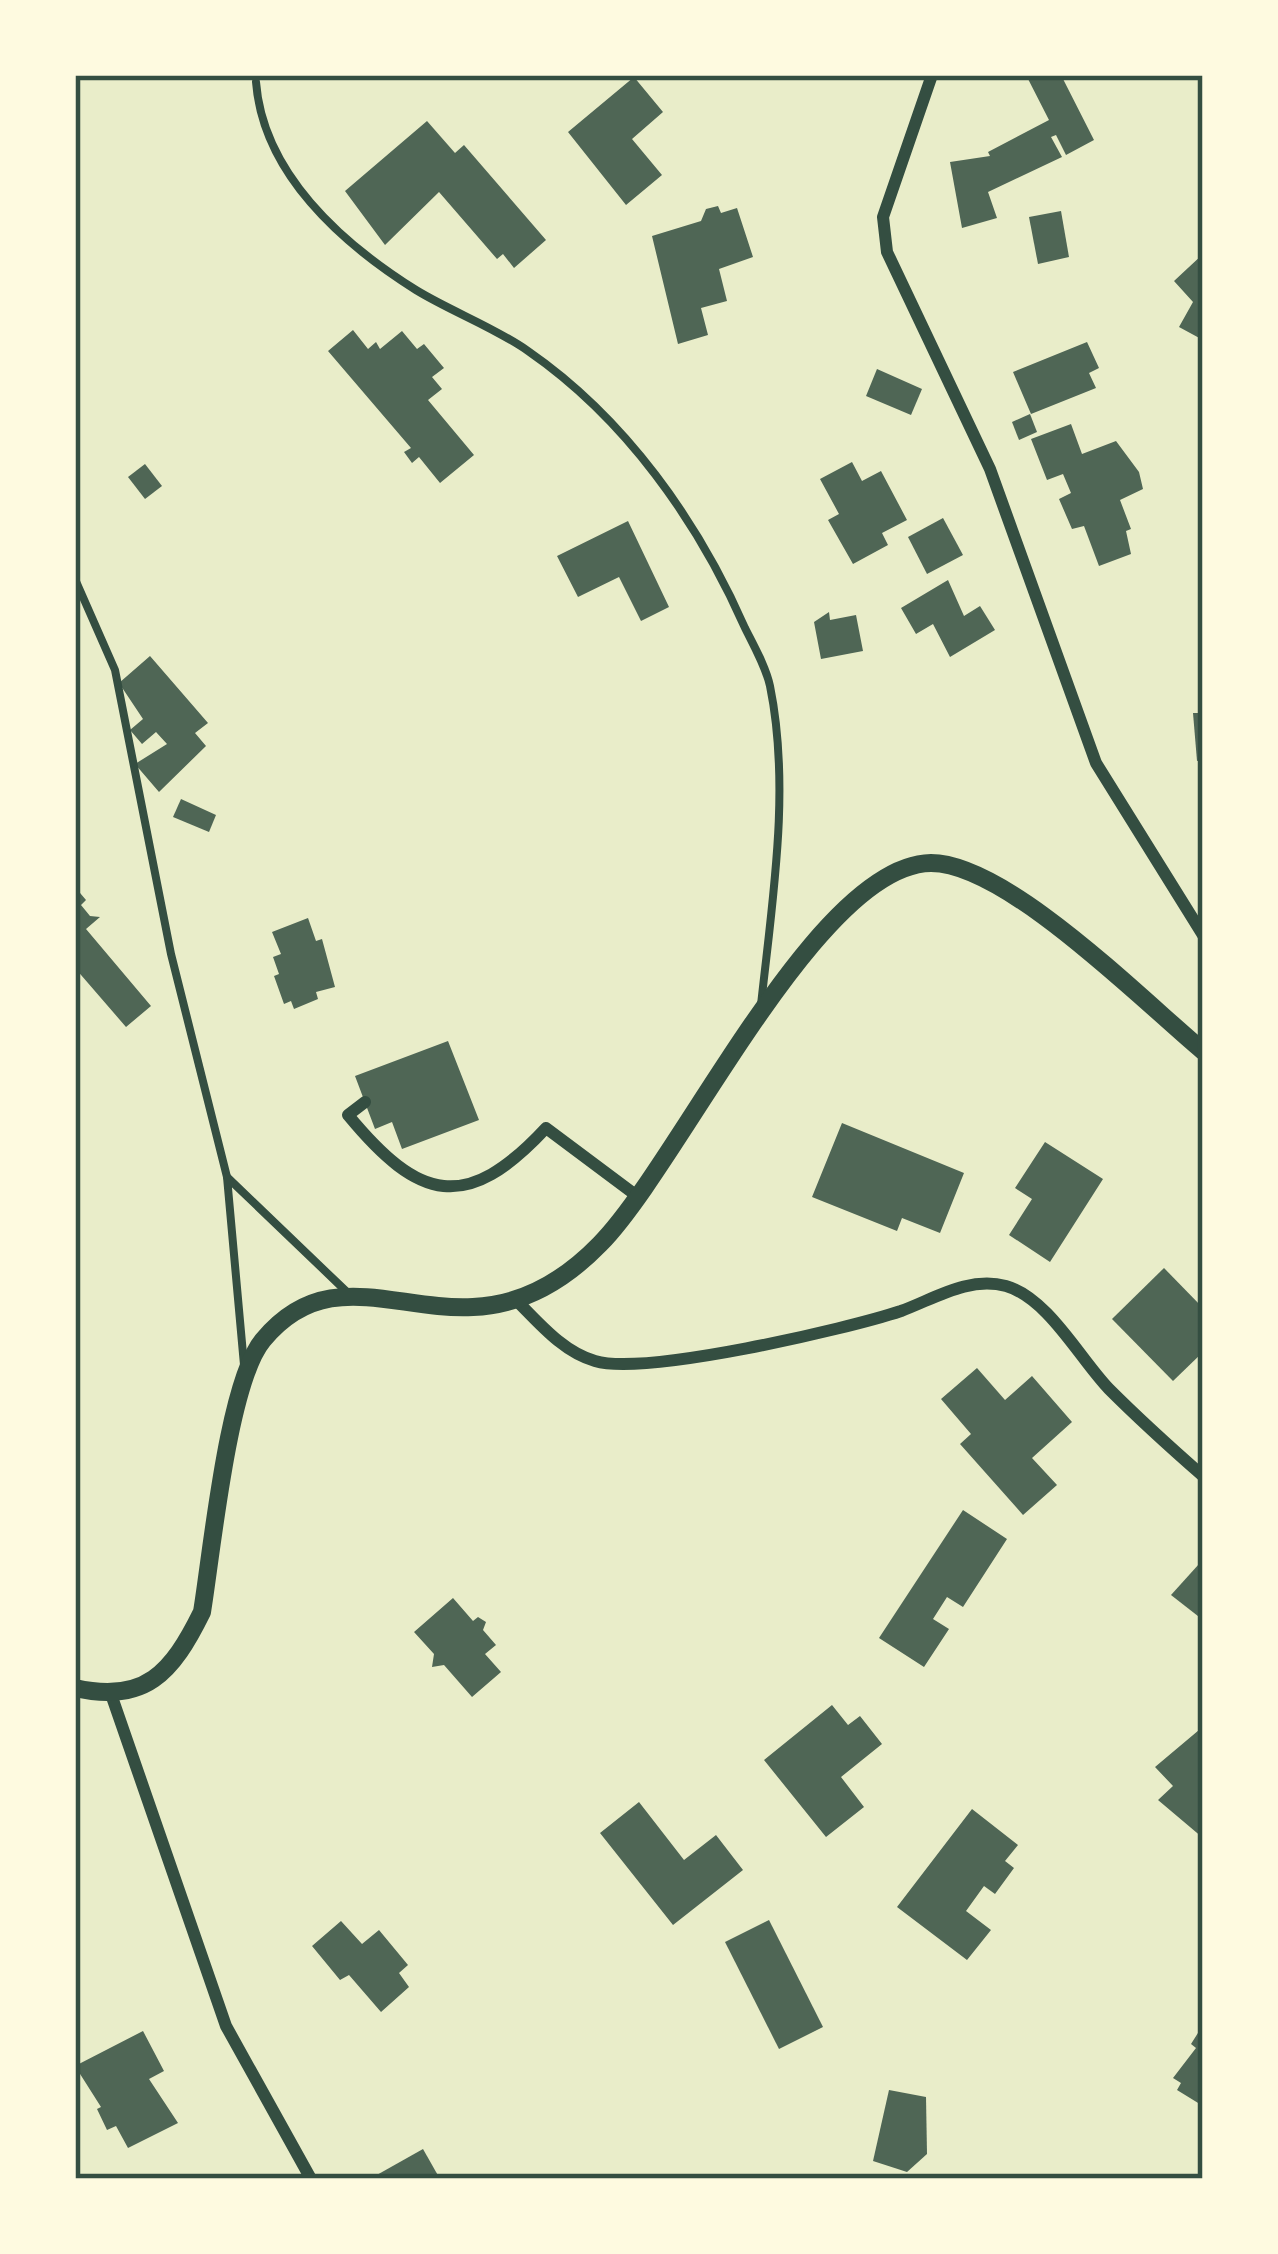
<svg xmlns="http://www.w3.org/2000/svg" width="1278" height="2254" font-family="Quicksand,sans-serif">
	<rect width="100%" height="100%" fill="#e9edc9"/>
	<!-- building -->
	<g fill="#4f6655">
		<path d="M 1026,75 L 1061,75 L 1094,140 L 1066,155 L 1056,135 L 1051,137 L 1062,157 L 988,192 L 997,218 L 962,228 L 950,162 L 990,156 L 988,152 L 1049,120 Z"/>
		<path d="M 634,77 L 663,112 L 632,139 L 662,175 L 626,205 L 568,132 Z"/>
		<path d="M 427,121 L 455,153 L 464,145 L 546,240 L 514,268 L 503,254 L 497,259 L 439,192 L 385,245 L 345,191 Z"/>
		<path d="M 718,206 L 721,213 L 737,208 L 753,257 L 719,269 L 727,301 L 701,308 L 708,335 L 678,344 L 652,236 L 701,221 L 706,209 Z"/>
		<path d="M 1061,211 L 1069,257 L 1038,264 L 1029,217 Z"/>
		<path d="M 1203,254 L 1203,340 L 1179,327 L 1193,302 L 1174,281 Z"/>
		<path d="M 353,330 L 368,349 L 376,342 L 380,349 L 402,331 L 417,349 L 424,344 L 444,368 L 432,377 L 442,389 L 428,400 L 474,455 L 440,483 L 419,457 L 412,463 L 404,452 L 411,448 L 328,351 Z"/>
		<path d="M 1087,342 L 1099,368 L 1089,373 L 1096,388 L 1031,414 L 1013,372 Z"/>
		<path d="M 877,369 L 922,389 L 911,415 L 866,396 Z"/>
		<path d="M 1030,414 L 1037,432 L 1019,440 L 1012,422 Z"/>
		<path d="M 1071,424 L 1082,454 L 1116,441 L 1139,472 L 1143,489 L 1120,500 L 1131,529 L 1126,531 L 1131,554 L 1099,566 L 1084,526 L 1072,529 L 1059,499 L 1071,493 L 1063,474 L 1047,480 L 1031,439 Z"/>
		<path d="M 852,462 L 862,481 L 881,471 L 907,520 L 882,533 L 888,545 L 853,564 L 828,520 L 839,514 L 820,479 Z"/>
		<path d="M 145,464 L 162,486 L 145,499 L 128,477 Z"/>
		<path d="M 943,518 L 963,555 L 927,574 L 908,537 Z"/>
		<path d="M 628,521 L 669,607 L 641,621 L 619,577 L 578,597 L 557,556 Z"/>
		<path d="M 948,580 L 964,616 L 980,606 L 995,630 L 950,657 L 933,624 L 916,634 L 901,608 Z"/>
		<path d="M 829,612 L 830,620 L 856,615 L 863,651 L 821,659 L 814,622 Z"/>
		<path d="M 150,656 L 208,723 L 195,733 L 206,746 L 159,792 L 135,764 L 167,744 L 156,732 L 142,744 L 130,730 L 143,719 L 119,683 Z"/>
		<path d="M 1193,713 L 1203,713 L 1203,760 L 1197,761 Z"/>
		<path d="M 181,799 L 216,815 L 209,832 L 173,817 Z"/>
		<path d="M 75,887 L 86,900 L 81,905 L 90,916 L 100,917 L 86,929 L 151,1006 L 126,1027 L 75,968 Z"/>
		<path d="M 308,918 L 316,941 L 322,939 L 335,987 L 316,992 L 318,999 L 294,1009 L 291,1001 L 284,1004 L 274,976 L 279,974 L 273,957 L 281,954 L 272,932 Z"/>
		<path d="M 448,1041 L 479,1120 L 402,1149 L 392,1122 L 375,1129 L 355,1076 Z"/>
		<path d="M 842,1123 L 964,1173 L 940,1233 L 902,1218 L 897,1231 L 812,1197 Z"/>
		<path d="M 1045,1142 L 1103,1179 L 1050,1262 L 1009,1235 L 1032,1199 L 1015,1188 Z"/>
		<path d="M 1164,1268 L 1203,1308 L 1203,1352 L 1173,1381 L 1112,1319 Z"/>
		<path d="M 977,1368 L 1005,1400 L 1032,1376 L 1072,1422 L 1032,1458 L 1057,1485 L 1023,1515 L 960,1444 L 971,1434 L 941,1399 Z"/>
		<path d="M 963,1510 L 1007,1539 L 963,1607 L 947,1597 L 933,1619 L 949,1629 L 924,1667 L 879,1638 Z"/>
		<path d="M 1199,1564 L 1203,1567 L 1203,1620 L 1171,1595 Z"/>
		<path d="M 453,1598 L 473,1621 L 478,1617 L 486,1622 L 483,1630 L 496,1645 L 485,1654 L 501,1672 L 472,1697 L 444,1665 L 432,1667 L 434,1654 L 414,1632 Z"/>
		<path d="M 832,1705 L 848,1725 L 860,1716 L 882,1744 L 841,1777 L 864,1807 L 826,1837 L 764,1760 Z"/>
		<path d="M 1199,1730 L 1203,1735 L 1203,1838 L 1158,1800 L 1173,1786 L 1155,1767 Z"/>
		<path d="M 639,1802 L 684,1860 L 716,1835 L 743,1870 L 673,1925 L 600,1833 Z"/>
		<path d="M 972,1809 L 1018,1845 L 1005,1861 L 1014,1868 L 995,1894 L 984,1886 L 966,1911 L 991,1930 L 967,1960 L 897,1907 Z"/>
		<path d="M 769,1920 L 823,2027 L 779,2049 L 725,1942 Z"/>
		<path d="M 341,1921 L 362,1944 L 379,1930 L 408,1965 L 399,1973 L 409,1987 L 381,2012 L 349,1975 L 340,1980 L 312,1946 Z"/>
		<path d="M 1203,2025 L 1203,2106 L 1177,2090 L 1181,2083 L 1173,2078 L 1196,2048 L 1191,2044 Z"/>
		<path d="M 143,2031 L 164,2071 L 149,2079 L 178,2123 L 128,2148 L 116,2126 L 107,2130 L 97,2109 L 101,2107 L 75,2066 Z"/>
		<path d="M 889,2090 L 926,2097 L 927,2154 L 907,2172 L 873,2161 Z"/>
		<path d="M 423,2149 L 440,2179 L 376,2179 L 375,2176 Z"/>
	</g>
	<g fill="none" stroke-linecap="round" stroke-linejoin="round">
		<!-- service -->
		<g stroke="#344e41" stroke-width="8">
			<path d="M 256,82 C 263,173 341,243 416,290 C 452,312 494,327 528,351 C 625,418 698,521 745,628 C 754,646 766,667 770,686 C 791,789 772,902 761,1005"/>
			<path d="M 75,579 L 115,670 L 171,954 L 227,1177"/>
			<path d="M 244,1365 L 227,1177 L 348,1293"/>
		</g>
		<!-- minor -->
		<g stroke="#344e41" stroke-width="12">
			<path d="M 932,75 L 883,217 L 887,252 L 990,469 L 1096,763 L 1203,935"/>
			<path d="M 365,1102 L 348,1115 C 419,1201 466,1214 546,1128 L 637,1196"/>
			<path d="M 516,1300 C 539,1323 563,1352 595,1361 C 645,1376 847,1329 901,1311 C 934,1299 968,1276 1006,1286 C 1048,1298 1080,1359 1109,1389 C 1139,1419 1171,1448 1203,1476"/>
			<path d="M 112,1697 L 226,2026 L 311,2179"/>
		</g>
		<!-- tertiary -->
		<path stroke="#344e41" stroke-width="18" d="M 75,1688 C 145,1704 172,1673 202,1612 C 212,1551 228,1382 263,1340 C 325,1265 394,1311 473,1307 C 524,1305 565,1280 600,1244 C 680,1163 817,864 931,863 C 1007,863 1144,1002 1203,1051"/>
	</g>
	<!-- border -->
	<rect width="1278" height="2254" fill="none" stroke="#fefae0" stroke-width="156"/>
	<rect x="78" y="78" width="1122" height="2098" fill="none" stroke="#344e41" stroke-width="4.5"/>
</svg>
